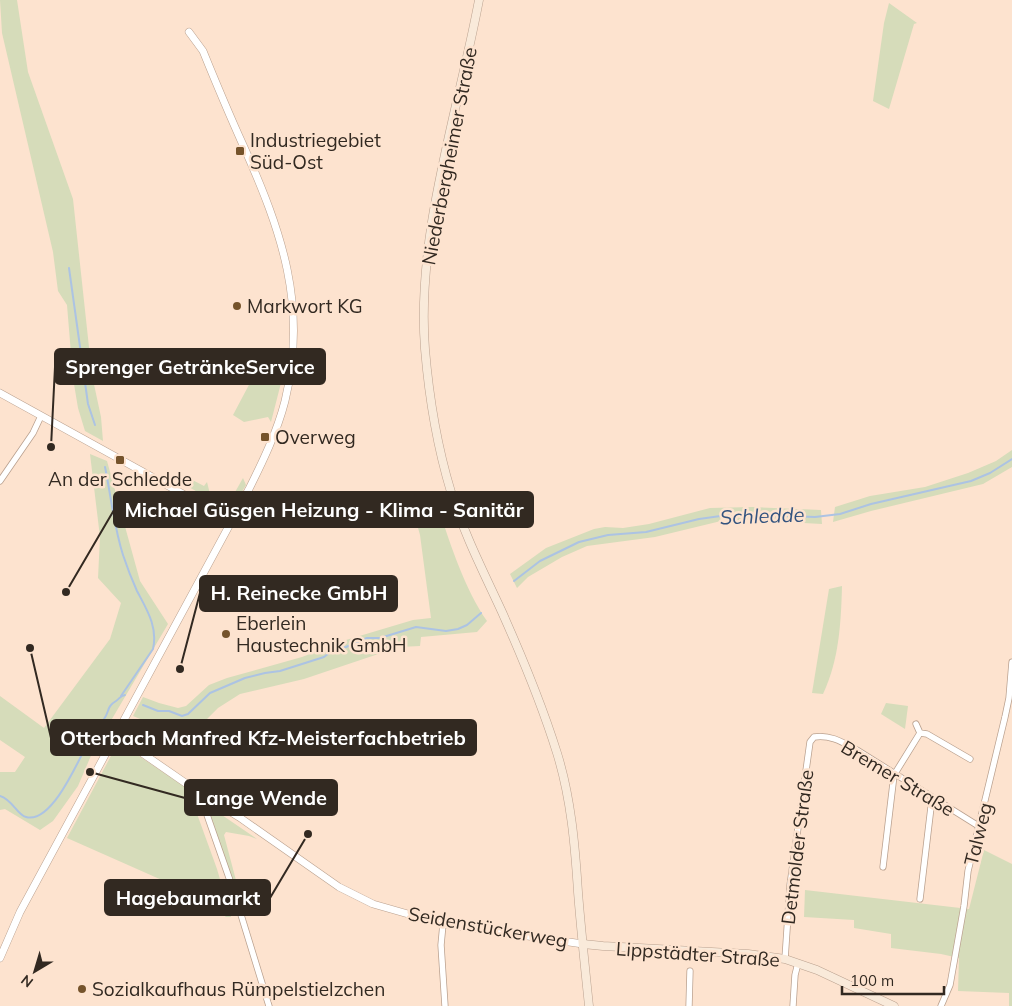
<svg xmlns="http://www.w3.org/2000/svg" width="1012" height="1006" font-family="Mulish,sans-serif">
	<rect width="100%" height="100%" fill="#fde3cf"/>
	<!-- green -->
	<g fill="#d6dcba">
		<path d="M 0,0 L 17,0 L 28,72 L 73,199 L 92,375 L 101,417 L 103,441 L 85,431 L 78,408 L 73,378 L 67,305 L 58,291 L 53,252 L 2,33 Z"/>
		<path d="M 889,3 L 917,23 L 914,24 L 889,109 L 873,101 L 884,23 Z"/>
		<path d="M 260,364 L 280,375 L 282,379 L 271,422 L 268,417 L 244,422 L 233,415 Z"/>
		<path d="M 1012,450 L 1012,467 L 983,484 L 871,511 L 833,522 L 835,507 L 870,496 L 925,487 L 968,473 L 996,461 Z"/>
		<path d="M 90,454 L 107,461 L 140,581 L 168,624 L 93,751 L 78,786 L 53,821 L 40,830 L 5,809 L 0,810 L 0,772 L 15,772 L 25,757 L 0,740 L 0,696 L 44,728 L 110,639 L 121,603 L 98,578 L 100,537 Z"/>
		<path d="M 179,473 L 204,486 L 207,482 L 211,498 L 217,497 L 218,502 L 231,498 L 230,492 L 234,494 L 243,478 L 246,485 L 236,502 L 232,506 L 226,508 L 220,507 L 214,501 L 176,480 Z"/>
		<path d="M 410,499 L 437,504 C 450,543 464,588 487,621 L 477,632 L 421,637 L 420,646 L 399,647 L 304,679 L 240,694 L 218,708 L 207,719 L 192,728 L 178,730 L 157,726 L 133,716 L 143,697 L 159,703 L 178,708 L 186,706 L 209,685 L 227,678 L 302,657 L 346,640 L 413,620 L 431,618 L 420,535 Z"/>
		<path d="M 752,507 L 821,510 L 822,524 L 747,520 L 721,521 L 655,537 L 587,546 L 562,557 L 528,577 L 517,588 L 510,574 L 546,548 L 594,529 L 605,527 L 623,528 L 649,524 L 710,508 Z"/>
		<path d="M 842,586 C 841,623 839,660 823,694 L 812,693 L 829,589 Z"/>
		<path d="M 886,703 L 908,706 L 905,729 L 881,714 Z"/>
		<path d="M 119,748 L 127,748 L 188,789 L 217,869 L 231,917 L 226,917 L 207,900 L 67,838 L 112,754 Z"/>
		<path d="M 210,809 L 216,811 L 257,839 L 249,836 L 226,832 L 224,835 L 238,888 L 235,887 L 210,815 Z"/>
		<path d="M 984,850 L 1012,864 L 1012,1006 L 1009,1006 L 1009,993 L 958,991 L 959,958 L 941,954 L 891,948 L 891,934 L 854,928 L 854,920 L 804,917 L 805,890 L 969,909 Z"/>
	</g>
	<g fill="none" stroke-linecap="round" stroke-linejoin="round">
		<!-- stream -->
		<g stroke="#acc3e3" stroke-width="2">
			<path d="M 69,268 L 88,404 L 95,425"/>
			<path d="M 105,467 C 111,496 114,527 123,555 C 127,567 132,580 137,591 C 147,610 158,627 153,649 L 121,696"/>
			<path d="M 514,581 L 540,561 L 579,542 L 608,535 L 646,532 L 699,519 L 735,514 L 815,517 L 840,514 L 871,504 L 971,481 L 990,473 L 1012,459"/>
			<path d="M 143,705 L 158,711 L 169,711 L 182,716 L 188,714 L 210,693 L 245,678 L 265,673 L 280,671 L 324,657 L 333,650 L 346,647 L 367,638 L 380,638 L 416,627 L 446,631 L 458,629 L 467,625 L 481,613"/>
			<path d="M 0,796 C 13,800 17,815 26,817 C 55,825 84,746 96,727 C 98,724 102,722 104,719 C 110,711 106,707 116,701 C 120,698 120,696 125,695"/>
		</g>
		<defs>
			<g id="minor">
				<path d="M 0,481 L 33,433 L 41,416"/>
				<path d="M 916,724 L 920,733 L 927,734 L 970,759"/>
				<path d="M 204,795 L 206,812 L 234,892 L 269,1006"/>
				<path d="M 883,867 L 894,775 L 920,733"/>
				<path d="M 920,899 L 931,807 L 934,799"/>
				<path d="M 443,924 L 441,945 L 445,1006"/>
				<path d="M 785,959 L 790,885 L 810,742 L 814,737 C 830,734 844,743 857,750 L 980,827"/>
				<path d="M 689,1006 L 690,971"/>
				<path d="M 793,1006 L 795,975 L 798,963"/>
				<path d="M 941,1006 L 950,985 L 964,906 L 968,871 L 1005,717 L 1009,698 L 1012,662"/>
			</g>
			<g id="tertiary">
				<path d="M 0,393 L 232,521"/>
				<path d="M 116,735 L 197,791 L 239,817 L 339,887 L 373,904 L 443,924 L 583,944"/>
				<path d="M 0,958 L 20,912 L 249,489 C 263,461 277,432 285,401 C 308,306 282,232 243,145 C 229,114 216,83 203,51 L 189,32"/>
			</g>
			<g id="secondary">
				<path d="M 479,0 C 458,112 416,235 425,349 C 429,397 437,446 451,492 C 464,534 484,573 502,612 C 523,659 542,705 557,753 C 571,798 575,845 578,892 C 581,930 585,968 589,1006"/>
				<path d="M 583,944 L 603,946 L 748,954 L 785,959 L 817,970 L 894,1006"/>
			</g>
		</defs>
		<!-- minor casing -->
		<use href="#minor" stroke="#baa18f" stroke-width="7"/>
		<!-- tertiary casing -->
		<use href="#tertiary" stroke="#baa18f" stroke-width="8"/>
		<!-- secondary casing -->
		<use href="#secondary" stroke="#baa18f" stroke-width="9"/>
		<!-- minor -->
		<use href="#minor" stroke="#fff" stroke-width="5.5"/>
		<!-- tertiary -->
		<use href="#tertiary" stroke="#fff" stroke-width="7"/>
		<!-- secondary -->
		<use href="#secondary" stroke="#f9eada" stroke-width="8"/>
	</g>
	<!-- markers -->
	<g fill="#75532b" stroke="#fde3cf" stroke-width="2">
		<rect x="235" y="146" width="10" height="10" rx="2.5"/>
		<circle cx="237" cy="306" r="5"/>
		<rect x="260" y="432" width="10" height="10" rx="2.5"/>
		<rect x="115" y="455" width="10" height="10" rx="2.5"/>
		<circle cx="226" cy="634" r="5"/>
		<circle cx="82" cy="989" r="5"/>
	</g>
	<g text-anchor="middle" stroke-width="5" stroke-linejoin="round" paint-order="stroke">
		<!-- poi labels -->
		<g font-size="19" fill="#322921" stroke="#fde3cf" text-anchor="start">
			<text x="250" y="147">Industriegebiet<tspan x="250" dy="22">Süd-Ost</tspan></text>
			<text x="247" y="313">Markwort KG</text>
			<text x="275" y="444">Overweg</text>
			<text x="120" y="486" text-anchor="middle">An der Schledde</text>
			<text x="236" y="630">Eberlein<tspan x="236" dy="22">Haustechnik GmbH</tspan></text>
			<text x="92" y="996">Sozialkaufhaus Rümpelstielzchen</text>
		</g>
		<!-- street labels -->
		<g font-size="19" fill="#322921" stroke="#fde3cf">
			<text transform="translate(449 156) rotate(-79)" y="7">Niederbergheimer Straße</text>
			<text transform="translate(898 778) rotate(31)" y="7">Bremer Straße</text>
			<text transform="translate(978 834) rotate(-76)" y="7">Talweg</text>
			<text transform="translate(797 847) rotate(-83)" y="7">Detmolder Straße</text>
			<text transform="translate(488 927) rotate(10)" y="7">Seidenstückerweg</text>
			<text transform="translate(698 954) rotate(4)" y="7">Lippstädter Straße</text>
		</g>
		<!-- water labels -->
		<g font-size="20" font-style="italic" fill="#33537f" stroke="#fde3cf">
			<text transform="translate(762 516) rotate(-2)" y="7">Schledde</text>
		</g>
	</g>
	<!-- callouts -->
	<path fill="none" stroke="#322921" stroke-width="2" d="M51 447L55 367M66 592L114 510M180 669L200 593M30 648L51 738M90 772L185 798M308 834L270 898"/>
	<g fill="#322921" stroke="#fde3cf" stroke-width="2">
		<circle cx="51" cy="447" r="5"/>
		<circle cx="66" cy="592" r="5"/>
		<circle cx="180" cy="669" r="5"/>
		<circle cx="30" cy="648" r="5"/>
		<circle cx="90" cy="772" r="5"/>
		<circle cx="308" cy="834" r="5"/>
	</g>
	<g fill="#322921" stroke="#322921" stroke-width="2">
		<rect x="55" y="349" width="270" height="35" rx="5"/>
		<rect x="114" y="492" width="419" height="35" rx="5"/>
		<rect x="200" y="576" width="197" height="35" rx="5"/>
		<rect x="51" y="720" width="425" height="35" rx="5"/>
		<rect x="185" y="780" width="152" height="35" rx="5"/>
		<rect x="105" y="880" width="165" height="35" rx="5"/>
	</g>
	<g font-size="20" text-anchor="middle" font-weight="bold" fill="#fff">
		<text x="190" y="374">Sprenger GetränkeService</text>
		<text x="324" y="517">Michael Güsgen Heizung - Klima - Sanitär</text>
		<text x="299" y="600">H. Reinecke GmbH</text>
		<text x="263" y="745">Otterbach Manfred Kfz-Meisterfachbetrieb</text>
		<text x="261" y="805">Lange Wende</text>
		<text x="188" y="905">Hagebaumarkt</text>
	</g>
	<!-- north arrow -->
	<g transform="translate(35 971) rotate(218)" stroke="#fde3cf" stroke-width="4" paint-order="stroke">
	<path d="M0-4L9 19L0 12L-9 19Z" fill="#322921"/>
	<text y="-8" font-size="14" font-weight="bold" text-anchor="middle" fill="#322921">N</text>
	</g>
	<!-- scale -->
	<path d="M842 986v8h102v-8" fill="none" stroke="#322921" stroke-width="2.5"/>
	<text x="850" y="986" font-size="15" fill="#322921" stroke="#fde3cf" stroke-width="4" paint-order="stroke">100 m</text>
</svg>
